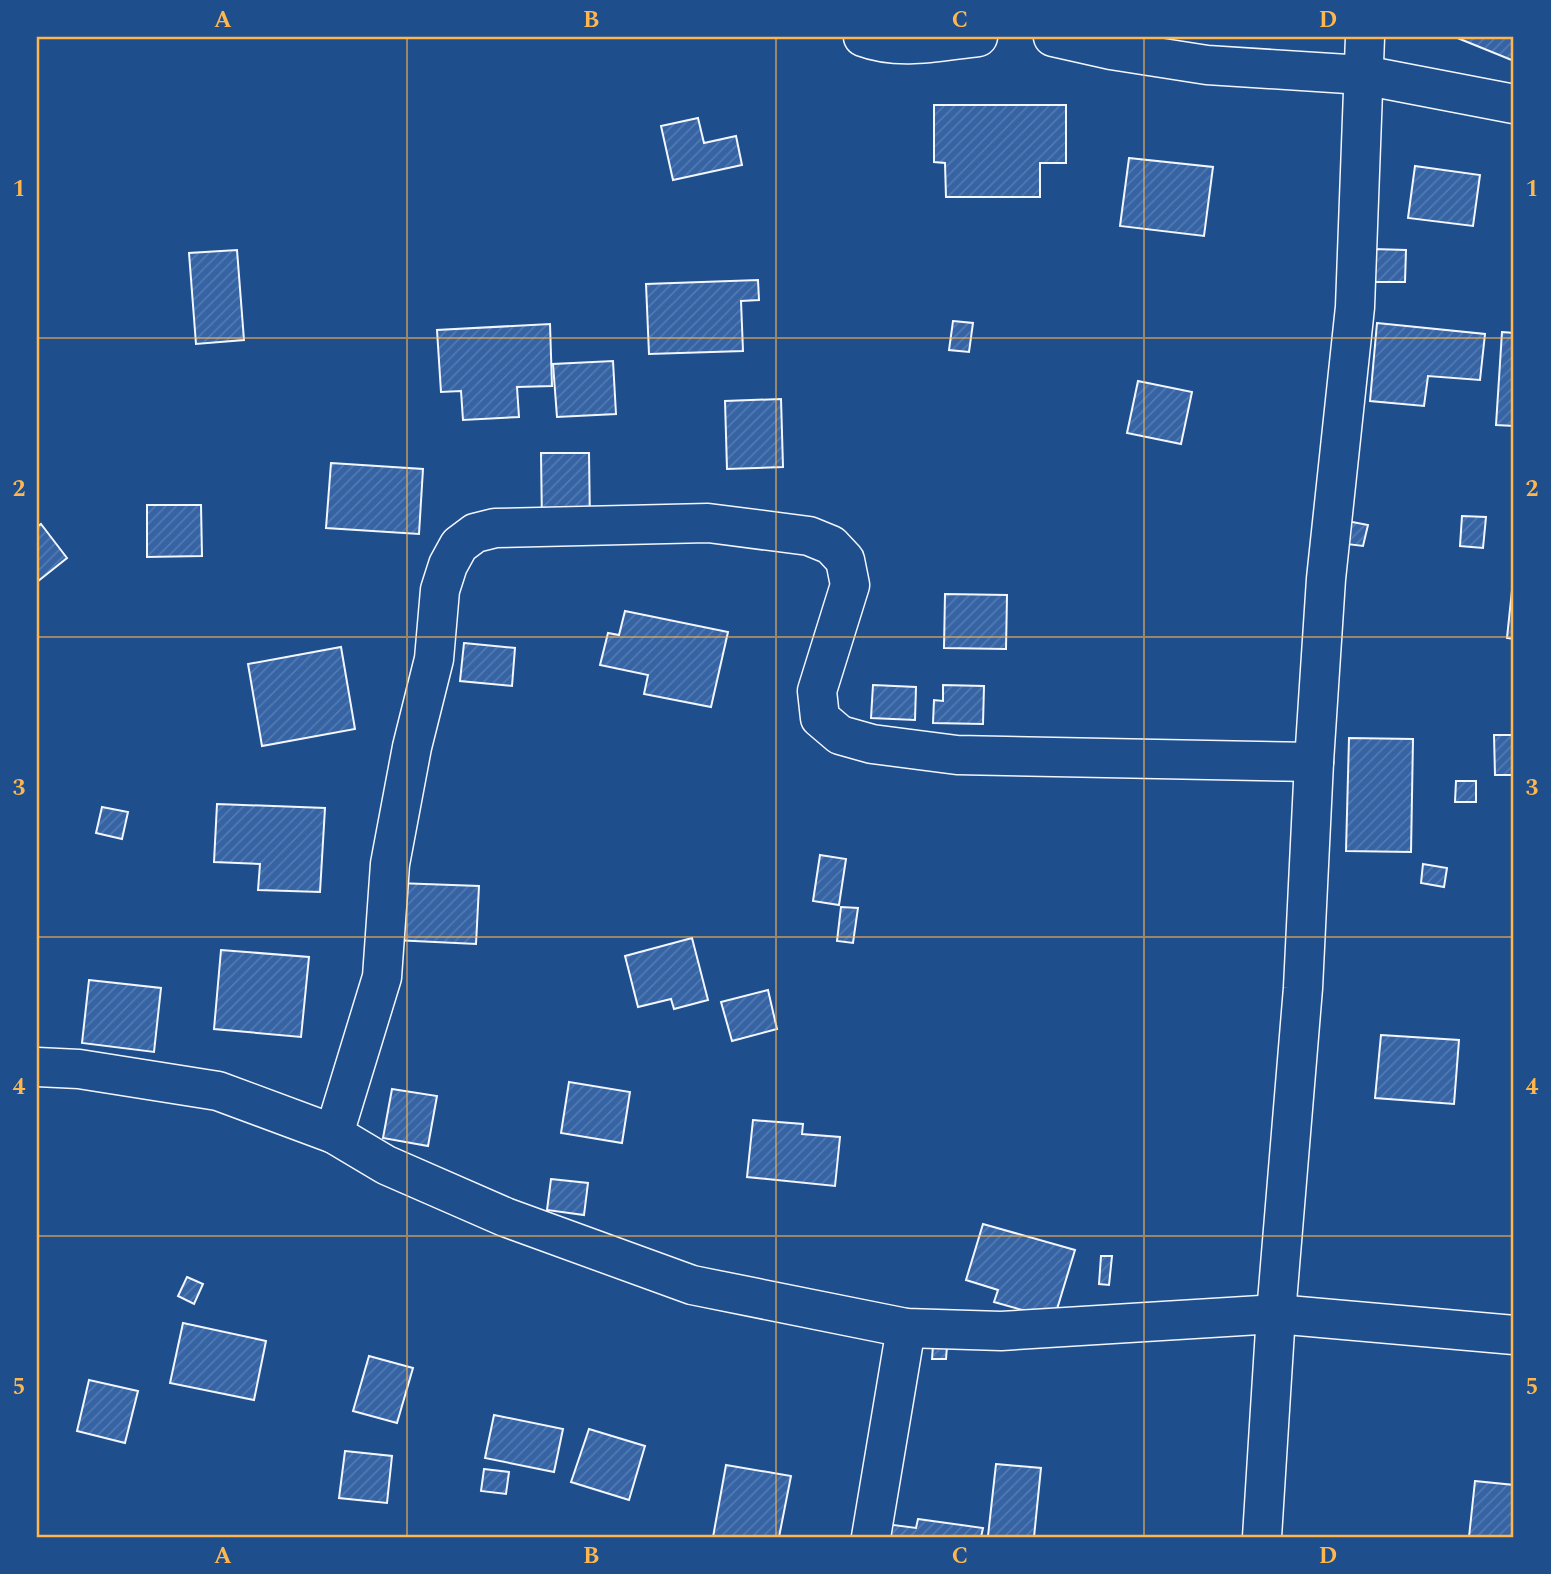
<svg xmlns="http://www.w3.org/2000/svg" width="1551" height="1574" font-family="Spectral,serif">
	<defs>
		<pattern id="building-hatch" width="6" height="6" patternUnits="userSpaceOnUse" patternTransform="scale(1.75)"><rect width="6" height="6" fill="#3563a3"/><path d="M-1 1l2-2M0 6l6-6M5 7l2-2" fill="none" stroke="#537ab1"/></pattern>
	</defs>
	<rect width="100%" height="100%" fill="#1f4e8c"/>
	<!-- building -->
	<g fill="url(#building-hatch)" stroke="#f2f6ff" stroke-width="2">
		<path d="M 1455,37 L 1514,37 L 1514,61 Z"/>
		<path d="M 934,105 L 1066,105 L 1066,163 L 1040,163 L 1040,197 L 946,197 L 945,163 L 934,162 Z"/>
		<path d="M 698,118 L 704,143 L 736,136 L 742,165 L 673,180 L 661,126 Z"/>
		<path d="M 1129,158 L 1213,167 L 1204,236 L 1120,226 Z"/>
		<path d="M 1415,166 L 1480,175 L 1473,226 L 1408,218 Z"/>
		<path d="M 1373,249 L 1406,250 L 1405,282 L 1373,282 Z"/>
		<path d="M 237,250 L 244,340 L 196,344 L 189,253 Z"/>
		<path d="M 758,280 L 759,300 L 741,301 L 743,351 L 649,354 L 646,284 Z"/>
		<path d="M 953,321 L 973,323 L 969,352 L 949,350 Z"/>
		<path d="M 1377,323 L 1485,334 L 1480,380 L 1428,376 L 1424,406 L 1370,401 Z"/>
		<path d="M 550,324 L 552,386 L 517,387 L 519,417 L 463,420 L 461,391 L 441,392 L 437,330 Z"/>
		<path d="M 1502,332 L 1514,333 L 1514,426 L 1496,425 Z"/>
		<path d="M 613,361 L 616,414 L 557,417 L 553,364 Z"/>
		<path d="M 1138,381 L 1192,392 L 1181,444 L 1127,433 Z"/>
		<path d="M 781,399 L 783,467 L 727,469 L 725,401 Z"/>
		<path d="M 541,453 L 589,453 L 590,524 L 542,524 Z"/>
		<path d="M 331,463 L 423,469 L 419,534 L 326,528 Z"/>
		<path d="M 147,505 L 201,505 L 202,556 L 147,557 Z"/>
		<path d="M 1462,516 L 1486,517 L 1483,548 L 1460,546 Z"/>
		<path d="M 1342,520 L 1368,525 L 1363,546 L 1338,543 Z"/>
		<path d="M 41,524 L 67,558 L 37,582 L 37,527 Z"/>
		<path d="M 1512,590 L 1514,590 L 1514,639 L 1507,638 Z"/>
		<path d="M 945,594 L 1007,595 L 1006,649 L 944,648 Z"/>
		<path d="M 625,611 L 728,632 L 711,707 L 644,694 L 648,675 L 600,665 L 608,633 L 619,635 Z"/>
		<path d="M 464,643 L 515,648 L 512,686 L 460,681 Z"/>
		<path d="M 341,647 L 355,729 L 262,746 L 248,664 Z"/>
		<path d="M 873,685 L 916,687 L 915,720 L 871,718 Z"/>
		<path d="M 943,685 L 984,686 L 983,724 L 933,723 L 934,700 L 943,701 Z"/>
		<path d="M 1494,735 L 1514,735 L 1514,775 L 1495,775 Z"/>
		<path d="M 1349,738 L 1413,739 L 1411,852 L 1346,851 Z"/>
		<path d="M 1456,781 L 1476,781 L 1476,802 L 1455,802 Z"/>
		<path d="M 217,804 L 325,808 L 320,892 L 258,890 L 260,864 L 214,862 Z"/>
		<path d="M 102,807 L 128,812 L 122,839 L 96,833 Z"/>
		<path d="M 820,855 L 846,859 L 839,905 L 813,901 Z"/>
		<path d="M 1423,864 L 1447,868 L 1444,887 L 1421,883 Z"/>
		<path d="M 397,883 L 479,886 L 476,944 L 394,940 Z"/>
		<path d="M 841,907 L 858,908 L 853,943 L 837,941 Z"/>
		<path d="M 692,938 L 708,1000 L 674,1009 L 671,999 L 638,1007 L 625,956 Z"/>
		<path d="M 221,950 L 309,957 L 301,1037 L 214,1029 Z"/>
		<path d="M 89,980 L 161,988 L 154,1052 L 82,1043 Z"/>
		<path d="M 768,990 L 777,1029 L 732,1041 L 721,1002 Z"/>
		<path d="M 1381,1035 L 1459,1040 L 1454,1104 L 1375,1098 Z"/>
		<path d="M 569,1082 L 630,1092 L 622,1143 L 561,1133 Z"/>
		<path d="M 392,1089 L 437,1096 L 428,1146 L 383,1138 Z"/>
		<path d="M 753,1120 L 803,1124 L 802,1134 L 840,1137 L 835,1186 L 747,1177 Z"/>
		<path d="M 551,1179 L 588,1183 L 584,1215 L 547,1210 Z"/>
		<path d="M 983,1224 L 1075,1250 L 1054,1319 L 994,1302 L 998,1290 L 966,1280 Z"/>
		<path d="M 1101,1256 L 1112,1256 L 1109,1285 L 1099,1284 Z"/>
		<path d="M 187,1277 L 203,1284 L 194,1304 L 178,1296 Z"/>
		<path d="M 183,1323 L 266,1341 L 254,1400 L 170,1383 Z"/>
		<path d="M 934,1332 L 948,1333 L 946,1359 L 932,1359 Z"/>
		<path d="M 369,1356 L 413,1368 L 397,1423 L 353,1411 Z"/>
		<path d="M 89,1380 L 138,1391 L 125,1443 L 77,1431 Z"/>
		<path d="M 494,1415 L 563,1429 L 554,1472 L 485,1458 Z"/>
		<path d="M 589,1429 L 645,1446 L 629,1500 L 571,1482 Z"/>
		<path d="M 345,1451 L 392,1456 L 387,1503 L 339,1498 Z"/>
		<path d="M 996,1464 L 1041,1468 L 1034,1537 L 988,1536 Z"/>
		<path d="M 726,1465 L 791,1476 L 779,1537 L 713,1537 Z"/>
		<path d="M 484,1469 L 509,1472 L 506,1494 L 481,1491 Z"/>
		<path d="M 1475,1481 L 1514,1485 L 1514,1537 L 1469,1537 Z"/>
		<path d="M 918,1519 L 983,1528 L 981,1537 L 884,1537 L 886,1524 L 916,1528 Z"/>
	</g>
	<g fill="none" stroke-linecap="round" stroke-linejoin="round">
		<defs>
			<g id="minor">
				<path d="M 863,37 C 900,51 941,41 978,37"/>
				<path d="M 1053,37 L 1111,50 L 1207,65 L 1363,75 L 1514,104"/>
				<path d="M 37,1067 L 79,1069 L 218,1091 L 334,1134 L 386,1165 L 505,1217 L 692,1285 L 906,1328 L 1001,1331 L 1276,1314 L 1514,1335"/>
				<path d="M 334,1134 L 382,977 L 390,864 L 412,747 L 434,659 L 440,590 L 448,565 L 459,545 L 475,533 L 495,528 L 708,523 L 809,536 L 831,545 L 845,560 L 850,585 L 817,691 L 820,718 L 840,735 L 872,744 L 957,755 L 1314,762"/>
				<path d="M 871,1537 L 906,1328"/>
				<path d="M 1262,1537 L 1276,1314 L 1303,988 L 1314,762 L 1326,579 L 1355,307 L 1365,37"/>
			</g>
		</defs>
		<!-- minor casing -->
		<use href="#minor" stroke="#f2f6ff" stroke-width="41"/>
		<!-- minor -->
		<use href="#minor" stroke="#1f4e8c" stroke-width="38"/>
	</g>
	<!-- grid -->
	<path fill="none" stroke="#ffb74d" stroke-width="2" stroke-opacity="0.55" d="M 407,37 L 407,1537M 776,37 L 776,1537M 1144,37 L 1144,1537M 37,338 L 1514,338M 37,637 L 1514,637M 37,937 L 1514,937M 37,1236 L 1514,1236"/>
	<!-- border -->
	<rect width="1551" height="1574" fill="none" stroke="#1f4e8c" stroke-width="77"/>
	<rect x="38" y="38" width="1474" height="1498" fill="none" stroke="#ffb74d" stroke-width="2.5"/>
	<g font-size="23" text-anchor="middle" font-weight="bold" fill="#ffb74d">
		<text x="223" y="27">A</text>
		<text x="591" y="27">B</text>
		<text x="960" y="27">C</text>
		<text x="1328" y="27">D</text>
		<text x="19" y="196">1</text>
		<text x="1532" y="196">1</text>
		<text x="19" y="496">2</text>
		<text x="1532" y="496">2</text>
		<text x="19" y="795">3</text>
		<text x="1532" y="795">3</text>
		<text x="19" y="1094">4</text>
		<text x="1532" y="1094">4</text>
		<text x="19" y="1394">5</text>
		<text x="1532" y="1394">5</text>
		<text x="223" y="1563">A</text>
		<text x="591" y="1563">B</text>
		<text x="960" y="1563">C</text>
		<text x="1328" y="1563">D</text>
	</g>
</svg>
